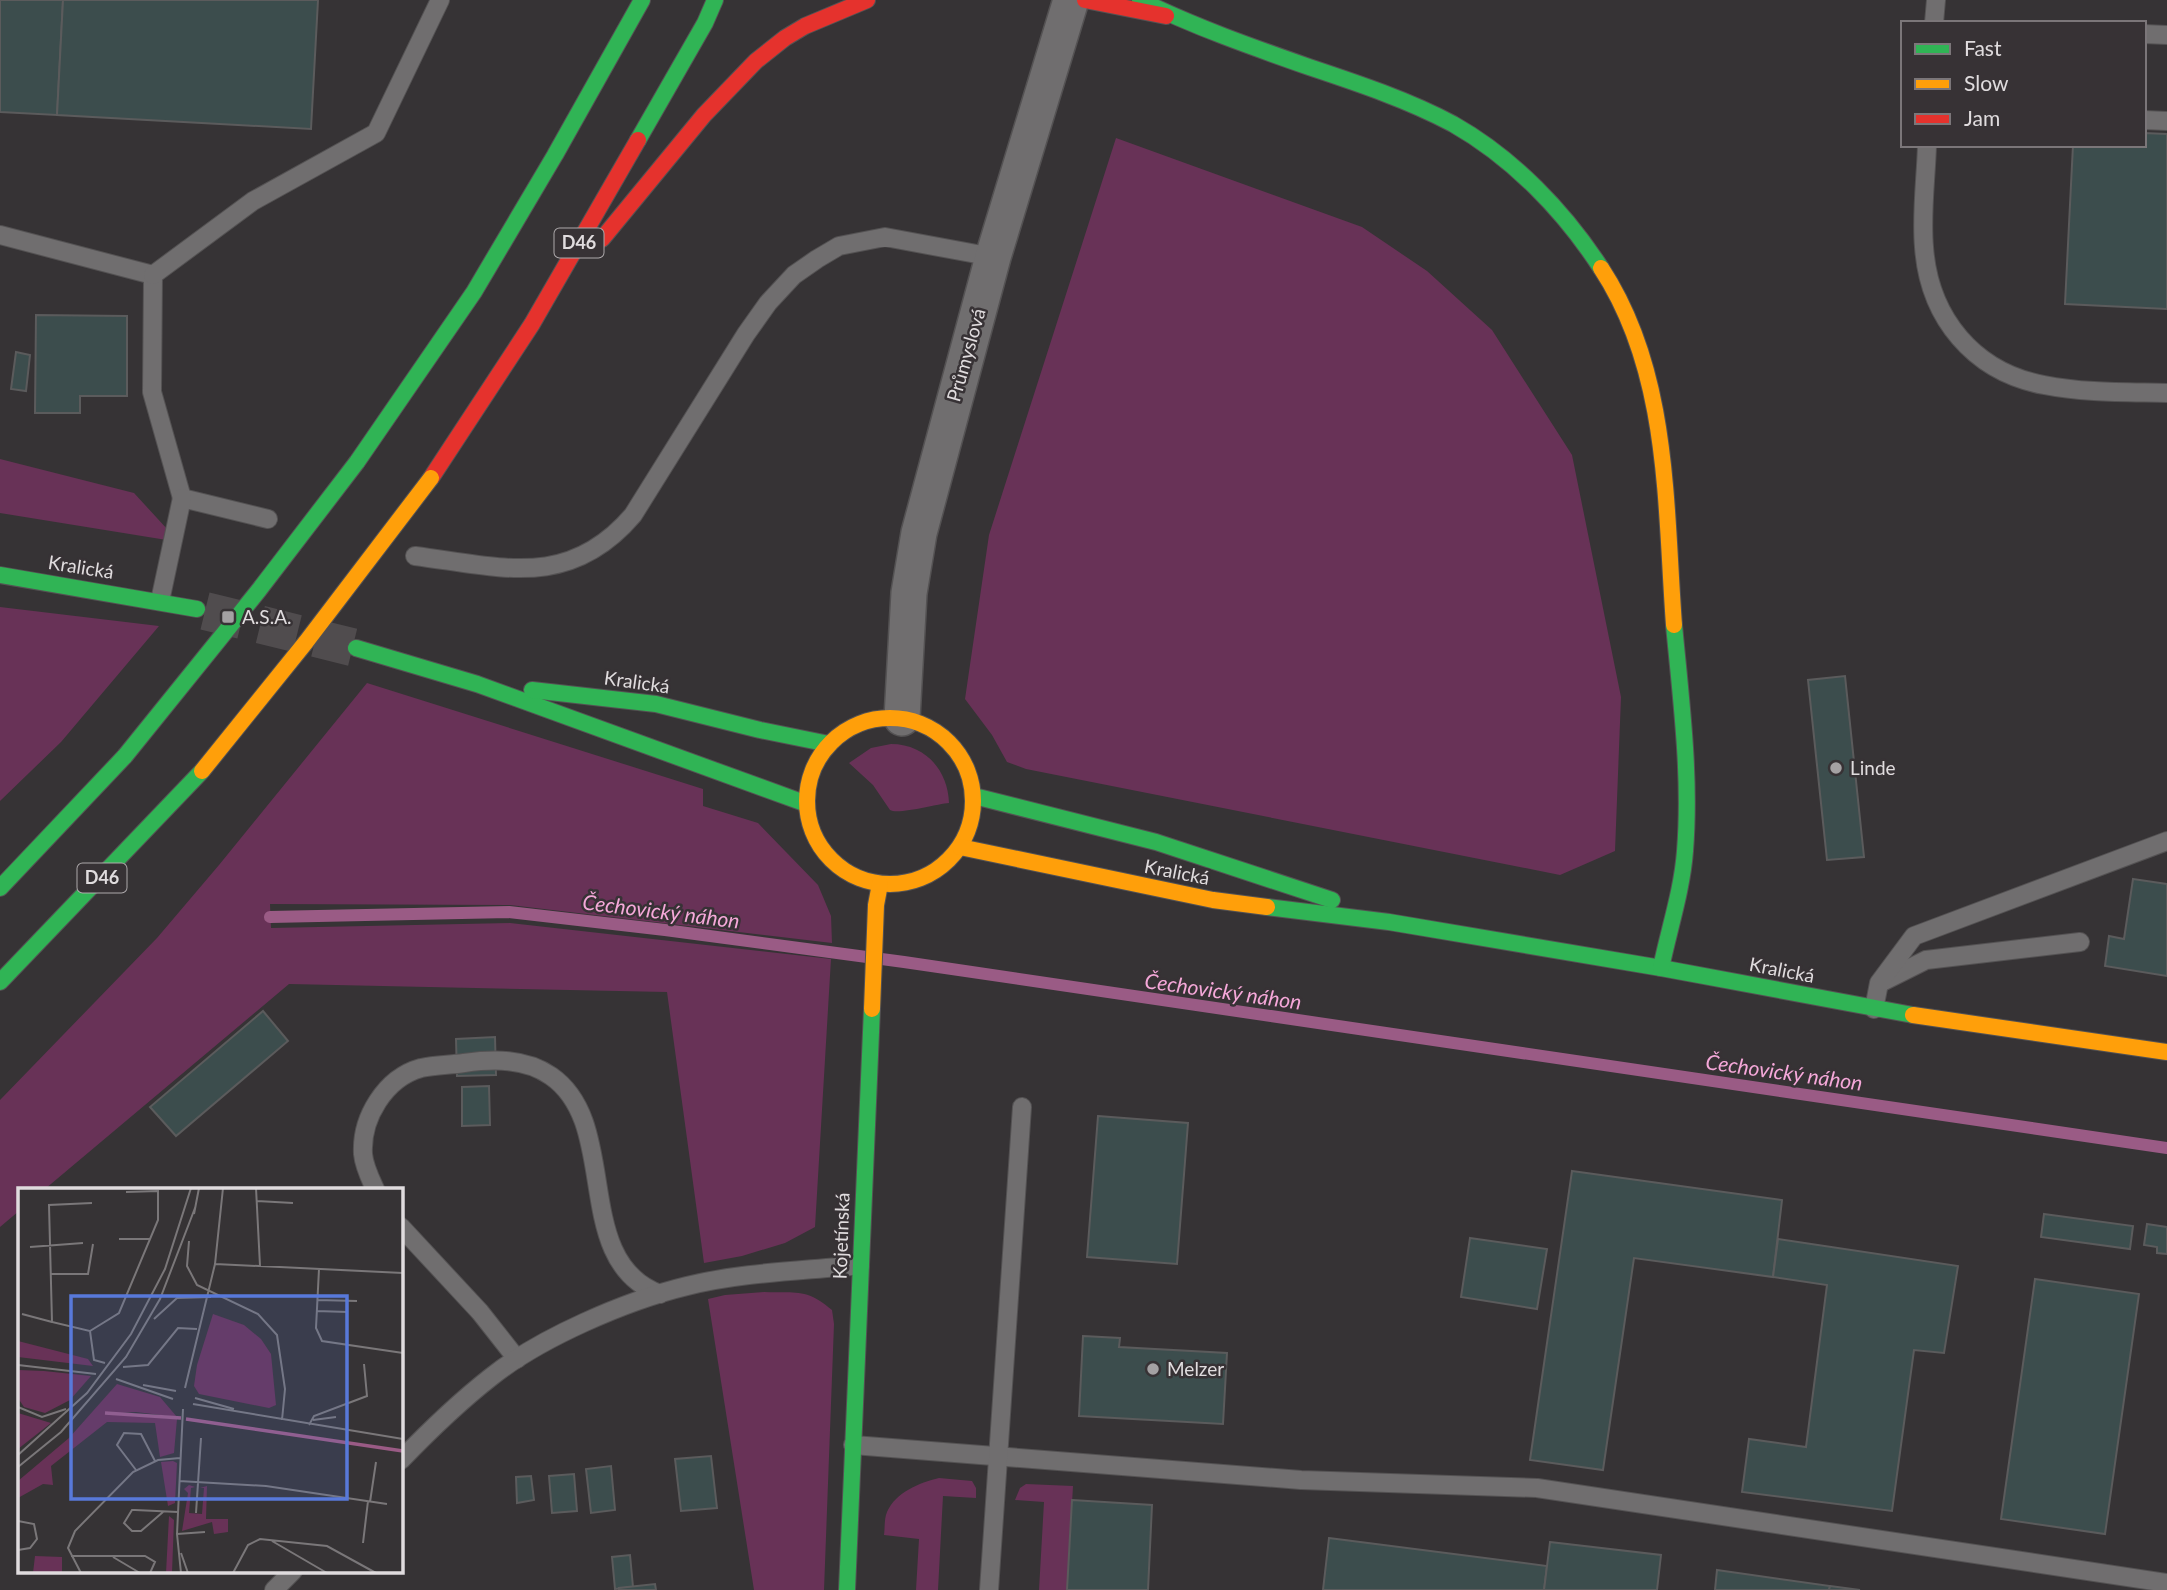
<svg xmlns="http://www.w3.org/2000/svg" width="2167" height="1590" font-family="Lato,sans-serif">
	<rect width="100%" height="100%" fill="#363335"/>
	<!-- green -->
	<g fill="#683257">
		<path d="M 1116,138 L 1362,227 L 1427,271 L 1492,330 L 1572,455 L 1621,697 L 1615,851 L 1560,875 L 1026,769 L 1007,762 L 992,735 L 965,699 L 989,535 Z"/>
		<path d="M 0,459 L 134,493 L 179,542 L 0,513 Z"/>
		<path d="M 0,607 L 159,626 L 61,742 L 0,801 Z"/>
		<path d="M 367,683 L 703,789 L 703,806 L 758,823 L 818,885 L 831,916 L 832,943 L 510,905 L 270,904 L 271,928 L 510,923 L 831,959 L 815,1227 L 785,1243 L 742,1256 L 704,1263 L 667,992 L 289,984 L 45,1189 L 19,1189 L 19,1211 L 0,1227 L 0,1100 L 157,938 L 219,865 Z"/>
		<path d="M 891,744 C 925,744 948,770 949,803 C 936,804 898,815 890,810 L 873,785 L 849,763 L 871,748 Z"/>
		<path d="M 764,1292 C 795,1293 807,1288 832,1310 L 834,1324 L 824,1590 L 754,1590 L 708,1299 L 725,1295 Z"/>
		<path d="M 939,1478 L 972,1481 L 976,1488 L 976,1498 L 943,1496 L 938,1590 L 916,1590 L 919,1539 L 884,1535 C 885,1528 884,1519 887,1512 C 896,1492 919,1483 939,1478 Z"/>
		<path d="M 1026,1484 L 1073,1486 L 1067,1590 L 1039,1590 L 1044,1502 L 1015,1500 L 1020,1488 Z"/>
	</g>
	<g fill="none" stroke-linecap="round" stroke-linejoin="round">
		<!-- stream -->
		<path stroke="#9a5b85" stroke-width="12" d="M 270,917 L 509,912 L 665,930 L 904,962 L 2167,1148"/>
	</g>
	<!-- building -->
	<g fill="#3c4d4d" stroke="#5b5b5c" stroke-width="2">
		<path d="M 0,0 L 63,0 L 57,115 L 0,112 Z"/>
		<path d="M 63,0 L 318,0 L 311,129 L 57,115 Z"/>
		<path d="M 2144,133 L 2167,134 L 2167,309 L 2065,304 L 2073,145 L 2144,145 Z"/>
		<path d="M 36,315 L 127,316 L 127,396 L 80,396 L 80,413 L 35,413 Z"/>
		<path d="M 16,352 L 30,355 L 26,391 L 11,389 Z"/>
		<path d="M 1845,676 L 1864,857 L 1827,860 L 1808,680 Z"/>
		<path d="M 2133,879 L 2167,884 L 2167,976 L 2105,966 L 2109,936 L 2124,939 Z"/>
		<path d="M 263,1011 L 288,1041 L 176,1136 L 150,1107 Z"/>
		<path d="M 495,1037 L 496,1075 L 457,1076 L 456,1039 Z"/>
		<path d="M 489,1086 L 490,1125 L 462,1126 L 462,1087 Z"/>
		<path d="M 1098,1116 L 1188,1123 L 1177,1264 L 1087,1257 Z"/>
		<path d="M 1572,1171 L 1782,1200 L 1773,1277 L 1634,1258 L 1603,1470 L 1530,1460 Z"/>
		<path d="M 2044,1214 L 2133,1226 L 2130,1249 L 2041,1237 Z"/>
		<path d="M 2147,1224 L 2167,1227 L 2167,1254 L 2157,1253 L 2157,1247 L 2144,1245 Z"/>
		<path d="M 1470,1238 L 1547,1249 L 1537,1309 L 1461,1297 Z"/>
		<path d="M 1778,1239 L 1958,1266 L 1944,1353 L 1914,1350 L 1892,1511 L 1742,1492 L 1749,1439 L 1806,1447 L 1827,1285 L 1773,1277 Z"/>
		<path d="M 2035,1279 L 2139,1294 L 2105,1534 L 2001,1519 Z"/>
		<path d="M 1083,1336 L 1120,1338 L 1119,1347 L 1227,1353 L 1223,1424 L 1079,1416 Z"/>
		<path d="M 711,1456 L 717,1508 L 681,1511 L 675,1459 Z"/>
		<path d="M 611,1466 L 615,1510 L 591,1513 L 586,1469 Z"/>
		<path d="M 574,1474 L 577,1511 L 552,1513 L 549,1476 Z"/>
		<path d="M 531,1476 L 534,1500 L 517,1503 L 516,1477 Z"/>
		<path d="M 1072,1500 L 1152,1505 L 1148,1590 L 1067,1590 Z"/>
		<path d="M 1329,1538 L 1547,1566 L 1544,1590 L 1323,1590 Z"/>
		<path d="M 1550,1542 L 1661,1555 L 1657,1590 L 1544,1590 Z"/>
		<path d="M 630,1555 L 633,1587 L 615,1589 L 612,1557 Z"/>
		<path d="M 1717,1570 L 1830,1586 L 1829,1590 L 1715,1590 Z"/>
		<path d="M 655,1584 L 656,1590 L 619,1590 L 619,1588 Z"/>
		<path d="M 1830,1586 L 1860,1590 L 1829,1590 Z"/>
	</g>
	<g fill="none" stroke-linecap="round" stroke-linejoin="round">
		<!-- secondary-tunnel -->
		<path stroke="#504c4e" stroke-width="38" stroke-dasharray="38 19" stroke-linecap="butt" d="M 205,611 L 356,648"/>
		<defs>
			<g id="lane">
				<path d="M 1934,23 L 1936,0"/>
				<path d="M 2144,34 L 2167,35"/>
				<path d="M 2144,120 L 2167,121"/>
				<path d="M 1927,145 C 1926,179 1921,213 1924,247 C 1929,318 1974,372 2044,385 C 2084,393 2126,392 2167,393"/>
				<path d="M 0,235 L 153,275 L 152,392 L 182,498 L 268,519"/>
				<path d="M 153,275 L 253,201 L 376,133 L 440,0"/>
				<path d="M 415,556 C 501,567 569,590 633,515 L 746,334 L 768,303 L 794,275 L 817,259 L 839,246 L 885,237 L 993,257"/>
				<path d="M 160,601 L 182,498"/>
				<path d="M 1882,982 L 1926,960 L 2080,942"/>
				<path d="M 1874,1009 L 1879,983 L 1914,936 L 2167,841"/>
				<path d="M 375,1189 C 370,1178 364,1166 363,1154 C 361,1118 385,1078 421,1068 C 435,1065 450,1065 464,1063 C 493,1059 525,1058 551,1076 C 622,1125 570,1261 660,1294"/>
				<path d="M 401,1227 L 480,1312 L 517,1359"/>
				<path d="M 853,1445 L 1301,1480 L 1537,1488 L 2167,1583"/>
				<path d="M 401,1460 C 429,1431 459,1402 491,1377 C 540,1338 625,1301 687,1286 C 743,1272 803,1271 860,1265"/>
				<path d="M 274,1590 L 293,1571"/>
				<path d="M 989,1590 L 1022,1107"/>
			</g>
			<path id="street" d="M 902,718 L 909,593 L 919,533 L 993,257 L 1071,0"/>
			<g id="fast">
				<path d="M 1140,0 C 1195,27 1252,47 1309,67 C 1357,83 1408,100 1453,124 C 1513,158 1564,211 1601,268"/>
				<path d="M 638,140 L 705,23 L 715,0"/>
				<path d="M 357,462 L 474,292 L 555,155 L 642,0"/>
				<path d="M 0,575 L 197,609"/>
				<path d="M 356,648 L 477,684 L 807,804"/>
				<path d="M 532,690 L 656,704 L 760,730 L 829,744"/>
				<path d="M 974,796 L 1156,842 L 1332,900"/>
				<path d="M 0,888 L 125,756"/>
				<path d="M 1267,907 L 1389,922 L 1661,968 L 1913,1015"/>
				<path d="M 1661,968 C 1669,929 1682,891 1685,851 C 1691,776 1681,700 1674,625"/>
				<path d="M 0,982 L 202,771"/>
				<path d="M 847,1590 L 872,1009"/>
			</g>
			<g id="slow">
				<path d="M 1601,268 C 1670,373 1665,505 1674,625"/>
				<circle cx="890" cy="801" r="83"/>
				<path d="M 960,847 L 1213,900 L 1267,907"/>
				<path d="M 872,1009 L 876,905 L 880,884"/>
				<path d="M 1913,1015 L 2167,1052"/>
			</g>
			<g id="jam">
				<path d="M 1085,0 L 1166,16"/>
				<path d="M 602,239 L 704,115 L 756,61 L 785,38 L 805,26 L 867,0"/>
				<path d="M 431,478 L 532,324 L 638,140"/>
			</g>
		</defs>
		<!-- lane casing -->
		<use href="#lane" stroke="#545253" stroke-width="20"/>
		<!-- street casing -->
		<use href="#street" stroke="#545253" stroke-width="38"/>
		<!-- fast casing -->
		<use href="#fast" stroke="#545253" stroke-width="18"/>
		<!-- slow casing -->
		<use href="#slow" stroke="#545253" stroke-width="18"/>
		<!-- jam casing -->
		<use href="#jam" stroke="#545253" stroke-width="18"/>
		<!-- lane -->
		<use href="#lane" stroke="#706e6f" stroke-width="18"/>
		<!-- street -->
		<use href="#street" stroke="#706e6f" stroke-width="35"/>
		<!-- fast -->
		<use href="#fast" stroke="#30b455" stroke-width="16"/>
		<!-- slow -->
		<use href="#slow" stroke="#ff9f0a" stroke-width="16"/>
		<!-- jam -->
		<use href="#jam" stroke="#e5322d" stroke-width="16"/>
		<defs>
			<path id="fast-bridge" d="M 125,756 L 259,590 L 357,462"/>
			<path id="slow-bridge" d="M 202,771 L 306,642 L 431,478"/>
		</defs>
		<!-- fast-bridge casing -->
		<use href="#fast-bridge" stroke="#545253" stroke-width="18" stroke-linecap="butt"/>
		<!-- slow-bridge casing -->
		<use href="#slow-bridge" stroke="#545253" stroke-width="18" stroke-linecap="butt"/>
		<!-- fast-bridge -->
		<use href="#fast-bridge" stroke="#30b455" stroke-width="16"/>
		<!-- slow-bridge -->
		<use href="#slow-bridge" stroke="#ff9f0a" stroke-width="16"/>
	</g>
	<!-- markers -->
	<g fill="#a4a1a3" stroke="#373235" stroke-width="2.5">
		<rect x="221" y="610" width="14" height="14" rx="3.5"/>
		<circle cx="1836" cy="768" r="7"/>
		<circle cx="1153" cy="1369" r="7"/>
	</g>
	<g text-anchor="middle" stroke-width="5" stroke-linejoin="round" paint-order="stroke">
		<!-- shield labels -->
		<g fill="#373235" stroke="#ada9ab" stroke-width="2">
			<rect x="554.5" y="228.5" width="49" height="29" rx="5"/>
			<rect x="77.5" y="863.5" width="49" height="29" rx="5"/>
		</g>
		<g font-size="18" font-weight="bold" fill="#e0dcde">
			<text x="579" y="249">D46</text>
			<text x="102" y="884">D46</text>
		</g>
		<!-- street labels -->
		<g font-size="19" fill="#e0dcde" stroke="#373235">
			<text transform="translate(966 355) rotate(-74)" y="7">Průmyslová</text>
			<text transform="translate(81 567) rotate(9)" y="7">Kralická</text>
			<text transform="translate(637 682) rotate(8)" y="7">Kralická</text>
			<text transform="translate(1177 872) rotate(11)" y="7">Kralická</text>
			<text transform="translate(1782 970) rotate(11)" y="7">Kralická</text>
			<text transform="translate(841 1236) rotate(-88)" y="7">Kojetínská</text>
		</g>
		<!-- poi labels -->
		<g font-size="19" fill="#e0dcde" stroke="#373235" text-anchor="start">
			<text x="242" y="624">A.S.A.</text>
			<text x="1850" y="775">Linde</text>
			<text x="1167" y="1376">Melzer</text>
		</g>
		<!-- water labels -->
		<g font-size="21" font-style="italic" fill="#f5a8d9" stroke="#373235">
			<text transform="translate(661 912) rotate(7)" y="7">Čechovický náhon</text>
			<text transform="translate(1223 992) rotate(8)" y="7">Čechovický náhon</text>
			<text transform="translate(1784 1073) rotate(8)" y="7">Čechovický náhon</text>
		</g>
	</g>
	<!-- overview -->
	<g transform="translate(18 1188)">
		<rect width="385" height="385" fill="#363335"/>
		<path d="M 195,126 L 226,137 L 243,151 L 253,166 L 258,217 L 251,220 L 181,206 L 176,198 L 179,177 ZM 0,153 L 70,171 L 75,178 L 0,169 ZM 0,182 L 26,183 L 73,188 L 52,212 L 27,225 L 6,219 L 0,210 ZM 99,196 L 142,209 L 159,229 L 118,224 L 87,226 L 159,231 L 156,265 L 142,269 L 137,235 L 89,234 L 33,278 L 35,297 L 25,296 L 0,310 L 0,293 L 51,250 ZM 0,225 L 33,235 L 0,261 ZM 155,273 L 159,275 L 157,315 L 150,318 L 143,274 ZM 171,297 L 177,299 L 173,300 L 171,325 L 184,326 L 186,300 L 182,300 L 189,298 L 188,331 L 210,331 L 210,344 L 196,346 L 194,334 L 164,343 L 170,305 L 166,301 ZM 151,328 L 156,332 L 154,385 L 148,385 ZM 17,368 L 44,369 L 44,385 L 15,385 Z" fill="#683257"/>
		<path fill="none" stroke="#9a5b85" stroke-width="3.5" d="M 87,225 L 163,230M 168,231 L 385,263"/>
		<path fill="none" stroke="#7a7779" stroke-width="2" d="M 238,0 L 242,78M 239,13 L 275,15M 74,15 L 31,17 L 34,134 L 72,143 L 76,172 L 87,175M 176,26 L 181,0M 101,51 L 133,51M 171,53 L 169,78 L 179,97 L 240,126 L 259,147 L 267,201 L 264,232M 12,59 L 65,55M 197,76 L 385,85M 301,81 L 298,140 L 304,153 L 385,165M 33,86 L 70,86 L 75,56M 299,112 L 339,113M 298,123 L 330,124M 4,126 L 34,134M 136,131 L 159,110 L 193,109M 72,143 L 101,125 L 140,32 L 140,3 L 108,4M 0,177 L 78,186M 105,179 L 130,177 L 160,140 L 179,141M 98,191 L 155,211M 125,197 L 158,203M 167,200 L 197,76 L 205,0M 177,210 L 216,221M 175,216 L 385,251M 0,219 L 24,229 L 48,221M 295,232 L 318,229M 291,237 L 296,228 L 349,208 L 346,176M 0,267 L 69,205 L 113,146 L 147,81 L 173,0M 0,279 L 43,244 L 108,169 L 142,111 L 177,20M 118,282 L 99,257 L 106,245 L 123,246 L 137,273M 161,293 L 248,298 L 369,316M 352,314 L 358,274M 145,324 L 123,343 L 114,343 L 106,335 L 114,322 L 117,322 L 160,324M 178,325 L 183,250M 0,333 L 16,336 L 19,351 L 12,360 L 0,362M 159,346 L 187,344M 254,353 L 309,385M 345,355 L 350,313M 163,365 L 170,385M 53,368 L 127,368 L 137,374 L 132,385M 95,369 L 122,385M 63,385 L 50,360 L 57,343 L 115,284 L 140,272 L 162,270M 163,385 L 159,346 L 165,221M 215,385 L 230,357 L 242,351 L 309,358 L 358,385"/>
		<path fill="#5879da" fill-opacity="0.15" stroke="#5879da" stroke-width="3.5" d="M 53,108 L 329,108 L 329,311 L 53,311 Z"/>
		<rect width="385" height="385" fill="none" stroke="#e0dcde" stroke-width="3.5"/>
	</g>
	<!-- legend -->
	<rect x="1901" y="21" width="245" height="126" fill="#373235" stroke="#7b7679" stroke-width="2"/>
	<rect x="1915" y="44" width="35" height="10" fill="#30b455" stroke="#7b7679" stroke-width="2"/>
	<text x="1964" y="56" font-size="21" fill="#e0dcde">Fast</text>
	<rect x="1915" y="79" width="35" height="10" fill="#ff9f0a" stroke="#7b7679" stroke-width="2"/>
	<text x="1964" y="91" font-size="21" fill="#e0dcde">Slow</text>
	<rect x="1915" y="114" width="35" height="10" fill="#e5322d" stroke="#7b7679" stroke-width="2"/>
	<text x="1964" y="126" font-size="21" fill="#e0dcde">Jam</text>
</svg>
